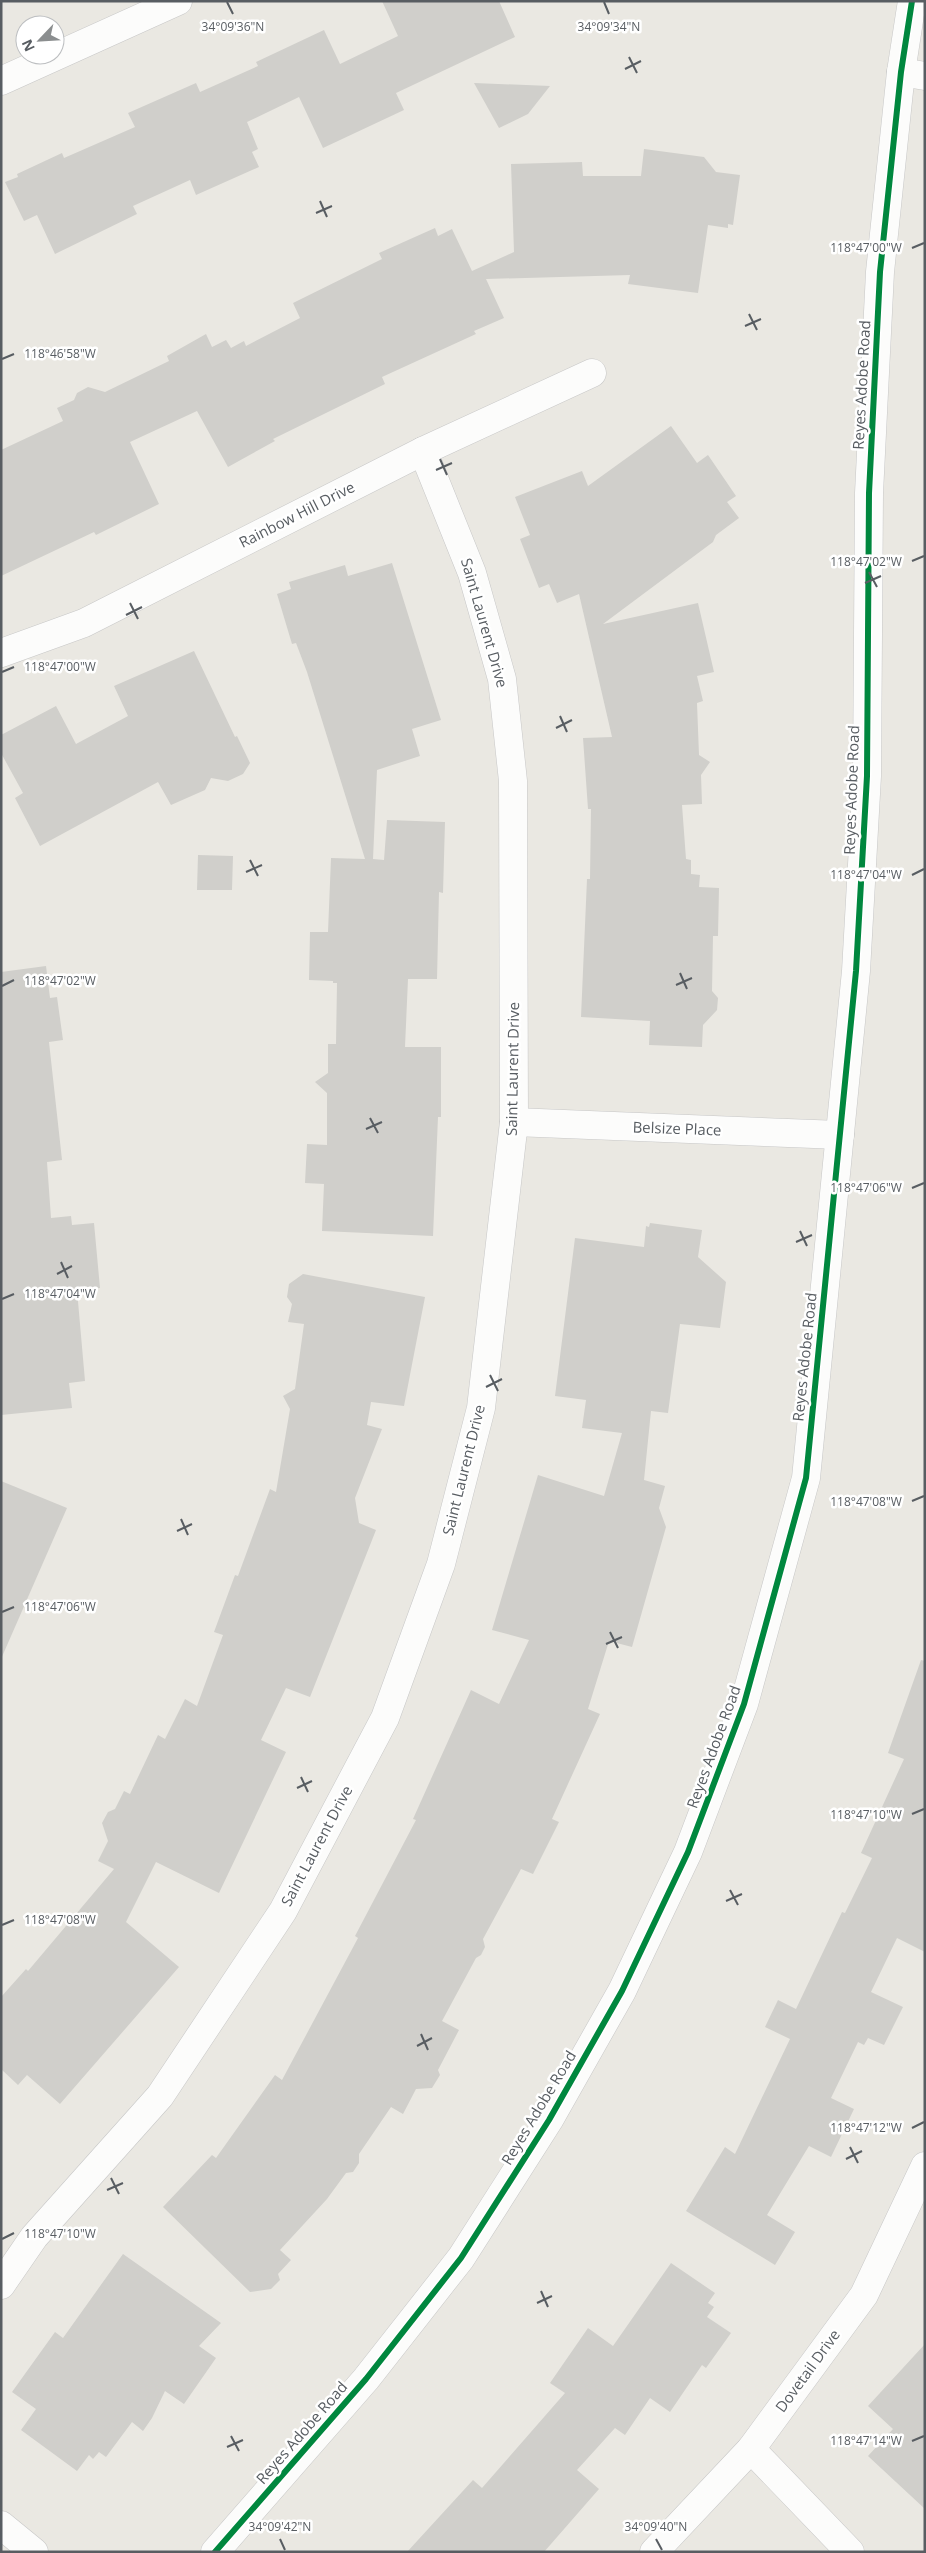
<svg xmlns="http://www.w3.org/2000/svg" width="926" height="2553" font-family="'Open Sans',sans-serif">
	<rect width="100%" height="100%" fill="#eae8e2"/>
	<!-- building -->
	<g fill="#d0cfcb">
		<path d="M 382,1 L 499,1 L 515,37 L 396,93 L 404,110 L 323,148 L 299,97 L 247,122 L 258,149 L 252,152 L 259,167 L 196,195 L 190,180 L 133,206 L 137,214 L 55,254 L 37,215 L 24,221 L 5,182 L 18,177 L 17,174 L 62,153 L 64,158 L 135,127 L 128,113 L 196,83 L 200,92 L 258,66 L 256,62 L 324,30 L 340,64 L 398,36 Z"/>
		<path d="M 474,83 L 550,86 L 528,114 L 499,128 Z"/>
		<path d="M 644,149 L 704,157 L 716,172 L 740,175 L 733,225 L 728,224 L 728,228 L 708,225 L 698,293 L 628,284 L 630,275 L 486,279 L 504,318 L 474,331 L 476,334 L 382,377 L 385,384 L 273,439 L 275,441 L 228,467 L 197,411 L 130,442 L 159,504 L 96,535 L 94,532 L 1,576 L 1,450 L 63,421 L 57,408 L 74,400 L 77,393 L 88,387 L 105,392 L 169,361 L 167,356 L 206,334 L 212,347 L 226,340 L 231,348 L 244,341 L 246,346 L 300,318 L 293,303 L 382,259 L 379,253 L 435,228 L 438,236 L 452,229 L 472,271 L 514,252 L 511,164 L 582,162 L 583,176 L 641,176 Z"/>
		<path d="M 671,426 L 697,463 L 708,455 L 736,496 L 727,502 L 739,518 L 716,535 L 713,542 L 603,624 L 698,603 L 714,672 L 697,676 L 703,701 L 697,703 L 699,755 L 710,762 L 701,775 L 702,804 L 682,805 L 686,859 L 691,860 L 691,874 L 700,875 L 699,887 L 719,888 L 718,936 L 713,936 L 712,991 L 718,998 L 717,1010 L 703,1025 L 702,1047 L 649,1045 L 650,1021 L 581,1017 L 587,879 L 590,879 L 591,809 L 588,809 L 583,738 L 612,737 L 579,594 L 557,603 L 549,584 L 539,588 L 520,539 L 530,535 L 515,497 L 582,471 L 588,486 Z"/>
		<path d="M 392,563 L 441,720 L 412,729 L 420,756 L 377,770 L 373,859 L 384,860 L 387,820 L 445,822 L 443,893 L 439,892 L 437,979 L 408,979 L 405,1047 L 441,1047 L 441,1117 L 438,1117 L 433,1236 L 322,1231 L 324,1184 L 305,1183 L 307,1144 L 327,1145 L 327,1093 L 315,1082 L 328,1073 L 328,1044 L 336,1044 L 337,983 L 333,983 L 333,981 L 309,980 L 310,932 L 328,932 L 331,858 L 365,859 L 307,672 L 296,643 L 292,644 L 277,594 L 291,589 L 289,582 L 345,565 L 348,576 Z"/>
		<path d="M 194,651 L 235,737 L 237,736 L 250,763 L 243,774 L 228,781 L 211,778 L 205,790 L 171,805 L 158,782 L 40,846 L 15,798 L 23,793 L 1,753 L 1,735 L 56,706 L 76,744 L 128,716 L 114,686 Z"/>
		<path d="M 198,855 L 233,856 L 232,890 L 197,890 Z"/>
		<path d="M 46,966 L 50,998 L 57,997 L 63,1040 L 49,1042 L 62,1160 L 47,1162 L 51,1218 L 71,1216 L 72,1225 L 94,1223 L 100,1288 L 77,1290 L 85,1381 L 69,1383 L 72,1408 L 1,1415 L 1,972 Z"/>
		<path d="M 650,1223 L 702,1230 L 698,1257 L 726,1282 L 720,1328 L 680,1324 L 668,1413 L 651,1411 L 644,1480 L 665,1486 L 659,1508 L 666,1527 L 632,1647 L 609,1641 L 588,1709 L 600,1714 L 552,1819 L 559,1822 L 533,1874 L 521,1869 L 483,1939 L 485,1947 L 481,1955 L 476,1958 L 442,2021 L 459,2030 L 438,2070 L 440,2075 L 432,2088 L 416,2089 L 403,2114 L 391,2107 L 359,2154 L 359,2163 L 353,2172 L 346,2173 L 327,2199 L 280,2250 L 291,2260 L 278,2274 L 280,2280 L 271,2289 L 250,2292 L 163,2207 L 212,2155 L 216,2158 L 275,2075 L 282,2080 L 358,1938 L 355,1936 L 416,1820 L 413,1819 L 471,1690 L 499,1704 L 529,1640 L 492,1630 L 538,1475 L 604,1496 L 622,1433 L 582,1428 L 586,1400 L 555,1396 L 575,1238 L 644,1247 L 646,1226 L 649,1227 Z"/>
		<path d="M 303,1274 L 425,1297 L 404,1406 L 371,1402 L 367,1425 L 382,1429 L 355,1498 L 359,1523 L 376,1530 L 310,1697 L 286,1688 L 261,1740 L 286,1752 L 219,1893 L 156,1862 L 126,1922 L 179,1967 L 60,2104 L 27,2075 L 18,2085 L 1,2069 L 1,1997 L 26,1969 L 28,1971 L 114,1869 L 98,1861 L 108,1841 L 102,1823 L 108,1812 L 115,1809 L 124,1791 L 130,1794 L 158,1735 L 165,1739 L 185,1699 L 197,1706 L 223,1635 L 214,1632 L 235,1575 L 238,1576 L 270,1489 L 276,1492 L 290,1409 L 283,1396 L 295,1389 L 304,1324 L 288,1322 L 292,1304 L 287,1297 L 289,1284 Z"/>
		<path d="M 1,1481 L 67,1508 L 1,1659 Z"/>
		<path d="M 921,1660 L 925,1661 L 925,1952 L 897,1938 L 871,1992 L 903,2007 L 884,2045 L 868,2038 L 864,2045 L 858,2042 L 831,2098 L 854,2109 L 831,2157 L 809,2146 L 767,2215 L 795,2232 L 775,2265 L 686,2211 L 725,2147 L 735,2154 L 790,2039 L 765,2027 L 778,2000 L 796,2009 L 842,1912 L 845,1913 L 872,1858 L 861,1853 L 904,1759 L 888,1753 Z"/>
		<path d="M 123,2254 L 221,2323 L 199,2346 L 216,2358 L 184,2404 L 165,2391 L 152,2418 L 143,2431 L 132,2422 L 106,2457 L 99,2452 L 93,2459 L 89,2455 L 77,2471 L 21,2430 L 36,2409 L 12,2392 L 55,2332 L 63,2338 Z"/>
		<path d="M 671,2263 L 715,2293 L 708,2303 L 714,2307 L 707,2317 L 731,2333 L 706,2368 L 702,2365 L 670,2412 L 650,2398 L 625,2435 L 615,2428 L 577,2470 L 599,2489 L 544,2552 L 407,2552 L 473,2480 L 482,2488 L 565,2393 L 550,2383 L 588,2328 L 613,2346 Z"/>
		<path d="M 925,2344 L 925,2509 L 868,2456 L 893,2429 L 868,2406 Z"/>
	</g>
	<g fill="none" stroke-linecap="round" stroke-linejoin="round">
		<defs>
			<g id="minor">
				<path d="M 901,72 L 925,76"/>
				<path d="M 1,81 L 178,1"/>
				<path d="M 1,653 L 84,623 L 423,451 L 592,373"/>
				<path d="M 514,1122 L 840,1135"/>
				<path d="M 1,2285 L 34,2237 L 160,2096 L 283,1911 L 385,1718 L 441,1564 L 481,1408 L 514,1122 L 513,781 L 502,679 L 472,573 L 423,451"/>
				<path d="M 751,2449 L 850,2552"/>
				<path d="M 1,2525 L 34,2552"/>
				<path d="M 654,2552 L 751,2449 L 864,2295 L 925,2166"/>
			</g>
			<path id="tertiary" d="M 215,2552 L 366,2379 L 461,2258 L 549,2120 L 622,1991 L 688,1852 L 744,1704 L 806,1478 L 856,971 L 867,776 L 869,493 L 880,272 L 901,72 L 912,1"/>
		</defs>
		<!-- minor casing -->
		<use href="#minor" stroke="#c7c7c7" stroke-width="29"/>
		<!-- tertiary casing -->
		<use href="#tertiary" stroke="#c7c7c7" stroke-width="29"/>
		<!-- minor -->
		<use href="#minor" stroke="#fcfcfb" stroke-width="28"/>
		<!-- tertiary -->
		<use href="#tertiary" stroke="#fcfcfb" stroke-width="28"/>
		<defs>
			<path id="cycleway" d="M 215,2552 L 366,2379 L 461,2258 L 549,2120 L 622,1991 L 688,1852 L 744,1704 L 806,1478 L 856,971 L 867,776 L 869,493 L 880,272 L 901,72 L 912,1"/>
		</defs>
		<!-- cycleway casing -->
		<use href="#cycleway" stroke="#fff" stroke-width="9"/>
		<!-- cycleway -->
		<use href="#cycleway" stroke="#00873e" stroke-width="6"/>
	</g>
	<!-- ticks -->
	<path fill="none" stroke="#585d62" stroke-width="2" d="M 227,2 L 233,14M 604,2 L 609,14M 629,57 L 637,73M 625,69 L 641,61M 320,201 L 327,217M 316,213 L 332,206M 912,248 L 924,243M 749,314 L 757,330M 745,326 L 761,319M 2,359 L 14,354M 440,459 L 447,475M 436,470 L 452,463M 912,561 L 924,556M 869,572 L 877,587M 865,583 L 881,576M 130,603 L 138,619M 126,615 L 142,607M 2,672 L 14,667M 560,716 L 567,732M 556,728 L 572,720M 250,860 L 258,876M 246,872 L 262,865M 912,875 L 924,869M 680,973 L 687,989M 676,985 L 692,978M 2,986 L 14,980M 370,1118 L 378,1133M 366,1129 L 382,1122M 912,1188 L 924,1183M 800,1231 L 807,1246M 796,1242 L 812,1235M 61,1262 L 68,1278M 57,1274 L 72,1266M 2,1299 L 14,1294M 490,1375 L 498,1391M 486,1387 L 502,1379M 912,1501 L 924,1496M 181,1519 L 188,1535M 177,1531 L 192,1524M 2,1612 L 14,1607M 610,1632 L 618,1648M 606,1644 L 622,1637M 301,1777 L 308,1792M 297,1788 L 312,1781M 912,1814 L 924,1809M 730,1890 L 738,1905M 726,1901 L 742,1894M 2,1925 L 14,1920M 421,2034 L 428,2050M 417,2046 L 432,2038M 912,2128 L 924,2122M 850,2147 L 858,2163M 846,2159 L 862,2151M 111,2178 L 119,2194M 107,2190 L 123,2183M 2,2239 L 14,2233M 541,2291 L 548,2307M 537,2303 L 552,2296M 231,2436 L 239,2451M 912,2441 L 924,2436M 227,2447 L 243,2440M 280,2539 L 285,2550M 656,2539 L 662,2550"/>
	<g text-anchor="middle" stroke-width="5" stroke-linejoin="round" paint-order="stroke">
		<!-- street labels -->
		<g font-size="15" fill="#585d62" stroke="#fff">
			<text transform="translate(862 385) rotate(-87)" y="5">Reyes Adobe Road</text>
			<text transform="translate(297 515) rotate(-27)" y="5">Rainbow Hill Drive</text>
			<text transform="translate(484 623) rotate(74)" y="5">Saint Laurent Drive</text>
			<text transform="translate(852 790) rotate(-88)" y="5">Reyes Adobe Road</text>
			<text transform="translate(513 1069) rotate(-89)" y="5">Saint Laurent Drive</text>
			<text transform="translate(677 1129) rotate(2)" y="5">Belsize Place</text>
			<text transform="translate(805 1357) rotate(-84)" y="5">Reyes Adobe Road</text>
			<text transform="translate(464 1470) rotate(-76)" y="5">Saint Laurent Drive</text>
			<text transform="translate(714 1747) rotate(-70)" y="5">Reyes Adobe Road</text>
			<text transform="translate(317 1846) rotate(-62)" y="5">Saint Laurent Drive</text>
			<text transform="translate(539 2108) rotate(-59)" y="5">Reyes Adobe Road</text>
			<text transform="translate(808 2371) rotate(-54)" y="5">Dovetail Drive</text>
			<text transform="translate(302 2433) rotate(-49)" y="5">Reyes Adobe Road</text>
		</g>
	</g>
	<g font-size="12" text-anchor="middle" fill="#585d62" stroke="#fff" stroke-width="5" stroke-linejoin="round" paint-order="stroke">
		<text x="233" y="31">34°09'36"N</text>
		<text x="609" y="31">34°09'34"N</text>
		<text x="866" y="252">118°47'00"W</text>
		<text x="60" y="358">118°46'58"W</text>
		<text x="866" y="566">118°47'02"W</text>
		<text x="60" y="671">118°47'00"W</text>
		<text x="866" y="879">118°47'04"W</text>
		<text x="60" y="985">118°47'02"W</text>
		<text x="866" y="1192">118°47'06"W</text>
		<text x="60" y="1298">118°47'04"W</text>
		<text x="866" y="1506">118°47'08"W</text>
		<text x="60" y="1611">118°47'06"W</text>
		<text x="866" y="1819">118°47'10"W</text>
		<text x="60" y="1924">118°47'08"W</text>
		<text x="866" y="2132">118°47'12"W</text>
		<text x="60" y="2238">118°47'10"W</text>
		<text x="866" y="2445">118°47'14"W</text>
		<text x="280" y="2531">34°09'42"N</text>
		<text x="656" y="2531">34°09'40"N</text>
	</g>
	<!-- border -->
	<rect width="926" height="2553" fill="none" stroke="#585d62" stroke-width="5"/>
	<!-- north arrow -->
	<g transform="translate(40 40) rotate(245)"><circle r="24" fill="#ffffff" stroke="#bcbec0"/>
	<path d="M0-4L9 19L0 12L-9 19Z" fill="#8b8e8f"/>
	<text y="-8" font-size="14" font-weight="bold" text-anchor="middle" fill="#585d62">N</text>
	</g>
</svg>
